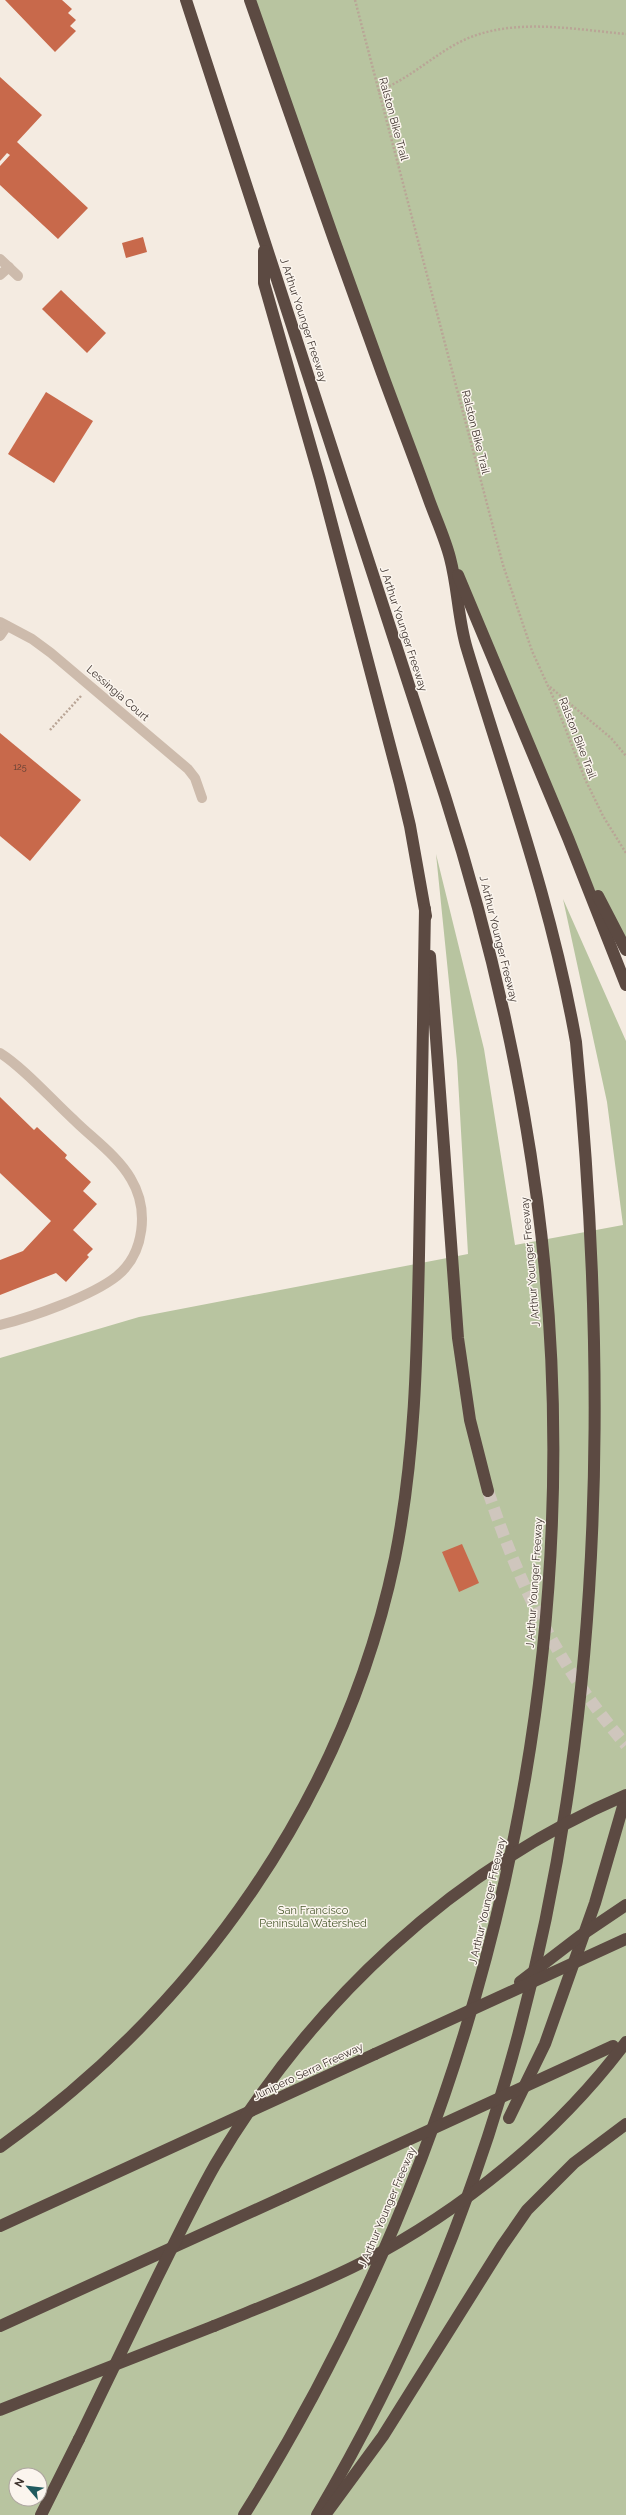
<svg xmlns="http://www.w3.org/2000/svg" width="626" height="2515" font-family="Raleway,sans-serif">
	<rect width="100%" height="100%" fill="#f4ebe1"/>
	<!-- green -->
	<g fill="#b8c4a0" fill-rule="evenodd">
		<path d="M 252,0 L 626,0 L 626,950 L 568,838 L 450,557 Z"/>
		<path d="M 436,854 L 484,1049 L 515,1245 L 623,1225 L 607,1102 L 563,899 L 626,1041 L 626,2515 L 0,2515 L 0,1358 L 139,1317 L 468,1254 L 457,1061 ZM 16,2475 L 40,2475 L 40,2499 L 16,2499 Z"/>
	</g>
	<!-- building -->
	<g fill="#c8694b">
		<path d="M 5,0 L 62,0 L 72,9 L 68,13 L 76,20 L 70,26 L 76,31 L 55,52 Z"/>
		<path d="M 0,77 L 42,115 L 17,142 L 88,208 L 58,239 L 0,185 L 0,166 L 10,155 L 7,153 L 0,161 Z"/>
		<path d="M 143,237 L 147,252 L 126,258 L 122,243 Z"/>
		<path d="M 61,290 L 106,333 L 87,353 L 42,309 Z"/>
		<path d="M 46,392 L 93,421 L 54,483 L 8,454 Z"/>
		<path d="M 0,733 L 81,800 L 30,861 L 0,836 Z"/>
		<path d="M 0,1097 L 34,1130 L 37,1127 L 67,1155 L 65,1158 L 91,1182 L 83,1191 L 97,1204 L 73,1230 L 93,1249 L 87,1255 L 89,1257 L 66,1282 L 56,1273 L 0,1295 L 0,1260 L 23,1251 L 51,1221 L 0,1173 Z"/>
		<path d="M 462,1544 L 479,1583 L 459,1592 L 442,1552 Z"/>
	</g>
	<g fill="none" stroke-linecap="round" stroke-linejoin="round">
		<!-- highway-tunnel -->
		<path stroke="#cfc6bd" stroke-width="12" stroke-dasharray="12 6" stroke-linecap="butt" d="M 488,1491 C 520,1587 559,1668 626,1745"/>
		<!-- path -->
		<g stroke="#b9a596" stroke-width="2.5" stroke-dasharray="2 2" stroke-linecap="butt">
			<path d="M 355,0 L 503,565 L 532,651 L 553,697 L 585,779 L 603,816 L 626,853"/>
			<path d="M 378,91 C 407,80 429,59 456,44 C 507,16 570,29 626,34"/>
			<path d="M 550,687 L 611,738 L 626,756"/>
			<path d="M 50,730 L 81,696"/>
		</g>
		<!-- lane -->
		<g stroke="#cdbbac" stroke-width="10">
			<path d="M 0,275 L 9,267"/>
			<path d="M 0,636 L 7,626"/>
			<path d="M 0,1053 C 24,1068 52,1100 74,1120 C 92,1138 118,1156 131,1179 C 149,1209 145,1253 117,1276 C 92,1296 32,1317 0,1325"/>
		</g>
		<!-- street -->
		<g stroke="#cdbbac" stroke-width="10">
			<path d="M 0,259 L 18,276"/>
			<path d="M 0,622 L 32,639 L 51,653 L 188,769 L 195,778 L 202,798"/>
		</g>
		<!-- highway -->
		<g stroke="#5c4a42" stroke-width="12">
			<path d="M 186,0 L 445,796 C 487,928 519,1062 537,1199 C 597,1657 488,2124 244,2515"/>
			<path d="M 250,0 C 293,125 337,249 382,373 C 397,414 413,455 428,497 C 435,517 445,538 450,558 C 458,588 458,620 467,649 C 507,782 552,905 576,1042 C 626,1563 587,2059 317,2515"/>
			<path d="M 264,251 L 264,283 L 320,479 L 400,784 L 410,826 L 426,916"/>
			<path d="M 458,575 L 568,838 L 626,985"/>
			<path d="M 598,896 L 626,950"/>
			<path d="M 430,956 L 458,1338 L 470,1420 L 488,1491"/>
			<path d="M 509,2118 L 545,2044 L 595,1903 L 626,1796"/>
			<path d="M 0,2147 C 198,2006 345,1798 395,1558 C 415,1458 417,1356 419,1255 C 421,1140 423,1024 425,909"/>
			<path d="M 0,2226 L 375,2054"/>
			<path d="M 0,2326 L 286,2196"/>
			<path d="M 0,2410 L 214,2326"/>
			<path d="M 41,2515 L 79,2439"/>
			<path d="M 325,2515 L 383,2436 L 502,2246 L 527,2210 L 574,2163 L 626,2124"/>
		</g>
		<!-- highway-bridge -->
		<g stroke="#5c4a42" stroke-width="12">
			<path d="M 520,1982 L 580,1936 L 626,1905"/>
			<path d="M 375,2054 L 626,1939"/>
			<path d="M 286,2196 L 613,2046"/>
			<path d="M 214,2326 C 263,2306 314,2287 361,2263 C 463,2210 557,2134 626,2042"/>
			<path d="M 79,2439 C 105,2385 131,2331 157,2278 C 176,2240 194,2202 215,2165 C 310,2004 453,1869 626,1795"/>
		</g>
	</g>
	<g text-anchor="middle" stroke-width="3" stroke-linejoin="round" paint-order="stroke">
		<!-- number labels -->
		<g font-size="9" fill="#5e3e33">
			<text x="20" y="770">125</text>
		</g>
		<!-- street labels -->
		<g font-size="11" fill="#3b302b" stroke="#fbf5ee">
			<text transform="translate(394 119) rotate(75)" y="4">Ralston Bike Trail</text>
			<text transform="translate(304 320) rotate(72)" y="4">J Arthur Younger Freeway</text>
			<text transform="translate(476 432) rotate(76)" y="4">Ralston Bike Trail</text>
			<text transform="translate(404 629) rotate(72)" y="4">J Arthur Younger Freeway</text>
			<text transform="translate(118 693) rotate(41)" y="4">Lessingia Court</text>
			<text transform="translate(578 738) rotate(69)" y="4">Ralston Bike Trail</text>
			<text transform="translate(499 939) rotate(76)" y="4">J Arthur Younger Freeway</text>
			<text transform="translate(530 1262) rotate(-95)" y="4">J Arthur Younger Freeway</text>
			<text transform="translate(534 1583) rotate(-86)" y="4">J Arthur Younger Freeway</text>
			<text transform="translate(487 1901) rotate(-77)" y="4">J Arthur Younger Freeway</text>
			<text transform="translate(308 2071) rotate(-25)" y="4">Junipero Serra Freeway</text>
			<text transform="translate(387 2207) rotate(-67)" y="4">J Arthur Younger Freeway</text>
		</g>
		<!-- park labels -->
		<g font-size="11" fill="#4a5a2e" stroke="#fbf5ee">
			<text x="313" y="1914">San Francisco<tspan x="313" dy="13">Peninsula Watershed</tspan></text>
		</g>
	</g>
	<!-- north arrow -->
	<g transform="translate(28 2487) rotate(298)"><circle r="19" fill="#fbf5ee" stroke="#aea6a0"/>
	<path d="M0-3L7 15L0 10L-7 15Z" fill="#1f5a5e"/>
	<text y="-6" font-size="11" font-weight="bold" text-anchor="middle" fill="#3b302b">N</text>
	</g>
</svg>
